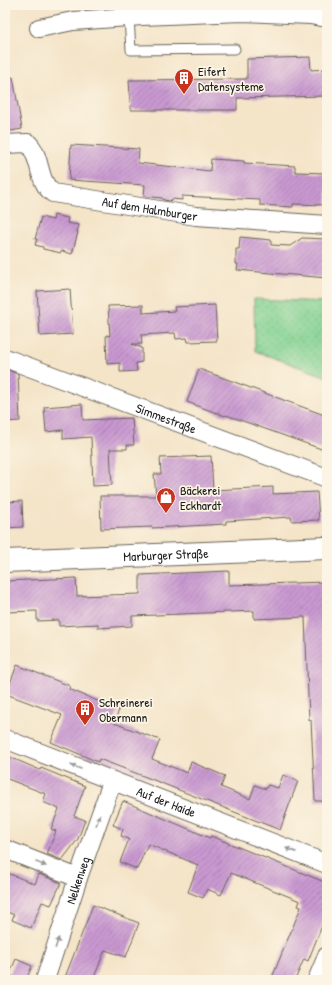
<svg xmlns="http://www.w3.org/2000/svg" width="332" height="985" font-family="'Patrick Hand',sans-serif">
	<defs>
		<pattern id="park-dots" width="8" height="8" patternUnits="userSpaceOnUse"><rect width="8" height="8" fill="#81d191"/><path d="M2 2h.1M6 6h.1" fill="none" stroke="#6fb37c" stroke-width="1.8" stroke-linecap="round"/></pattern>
		<pattern id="building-hatch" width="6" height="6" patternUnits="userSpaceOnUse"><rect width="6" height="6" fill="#c999d1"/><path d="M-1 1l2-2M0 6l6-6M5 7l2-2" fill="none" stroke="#a27ca9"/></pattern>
	</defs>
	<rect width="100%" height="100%" fill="#fcf5e5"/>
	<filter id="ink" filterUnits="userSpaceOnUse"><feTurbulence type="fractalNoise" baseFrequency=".025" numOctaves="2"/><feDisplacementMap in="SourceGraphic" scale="8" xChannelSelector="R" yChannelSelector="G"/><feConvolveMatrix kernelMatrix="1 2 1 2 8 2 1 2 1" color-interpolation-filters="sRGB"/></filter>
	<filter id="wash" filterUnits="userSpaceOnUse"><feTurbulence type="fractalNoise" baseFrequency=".012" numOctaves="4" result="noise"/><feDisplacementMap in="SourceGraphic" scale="16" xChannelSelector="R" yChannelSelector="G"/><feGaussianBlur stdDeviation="0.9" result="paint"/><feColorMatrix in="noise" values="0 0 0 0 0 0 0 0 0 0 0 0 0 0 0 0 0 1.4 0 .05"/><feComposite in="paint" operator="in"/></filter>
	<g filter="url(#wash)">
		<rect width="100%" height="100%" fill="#f4e4c8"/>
		<!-- park -->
		<path fill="url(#park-dots)" stroke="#4e7656" d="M 254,299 L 327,302 L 327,377 L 255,351 Z"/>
		<g id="blocks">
			<!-- building -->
			<g fill="url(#building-hatch)">
				<path d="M 310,57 L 311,70 L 327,69 L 327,96 L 237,98 L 237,110 L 131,110 L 129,80 L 247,79 L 247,59 Z"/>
				<path d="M 13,77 L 22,129 L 5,132 L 5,78 Z"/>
				<path d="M 71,145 L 139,149 L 138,163 L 210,171 L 211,159 L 244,161 L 244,163 L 295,166 L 295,172 L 327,173 L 327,205 L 293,204 L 293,207 L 260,205 L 260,200 L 182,196 L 182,200 L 172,199 L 170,201 L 164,200 L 162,198 L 144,196 L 145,185 L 69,180 Z"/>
				<path d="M 54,215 L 68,218 L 67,223 L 79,225 L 77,232 L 78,232 L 72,254 L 62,251 L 61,253 L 43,249 L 43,247 L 35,245 L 37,239 L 35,239 L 41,217 L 53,220 Z"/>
				<path d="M 240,237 L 271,240 L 271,245 L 290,246 L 302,238 L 327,239 L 327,278 L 237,270 L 238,264 L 236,264 L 236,249 L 239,249 Z"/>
				<path d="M 70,289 L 73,334 L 40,336 L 37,291 Z"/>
				<path d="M 143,305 L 143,313 L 175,311 L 174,307 L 215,305 L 217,341 L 188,342 L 187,338 L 176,339 L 175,333 L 141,335 L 142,344 L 132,344 L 142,348 L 142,362 L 136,363 L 137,371 L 120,372 L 120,363 L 107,364 L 106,335 L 110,336 L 108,306 Z"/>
				<path d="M 5,369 L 18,374 L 20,421 L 5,422 Z"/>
				<path d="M 199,369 L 327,416 L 327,451 L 226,415 L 225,416 L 187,402 Z"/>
				<path d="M 82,404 L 83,420 L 132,418 L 134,445 L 127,445 L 127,449 L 110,449 L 112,485 L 93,486 L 91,437 L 63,439 L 63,430 L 46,432 L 44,407 Z"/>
				<path d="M 211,456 L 213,490 L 273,487 L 273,494 L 317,492 L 319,520 L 292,521 L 291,517 L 226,521 L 226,524 L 152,528 L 152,527 L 101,529 L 100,496 L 156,496 L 154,474 L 161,474 L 160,458 Z"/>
				<path d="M 22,501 L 23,527 L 5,528 L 5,502 Z"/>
				<path d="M 229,571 L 229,585 L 327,582 L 327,801 L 315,801 L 311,720 L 309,720 L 305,617 L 254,619 L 254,611 L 132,616 L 132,626 L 98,628 L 98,624 L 59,626 L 59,620 L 37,621 L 37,611 L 5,612 L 5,581 L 76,578 L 77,596 L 140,594 L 140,575 Z"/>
				<path d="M 17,665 L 70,686 L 69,689 L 119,710 L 114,723 L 160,740 L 152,759 L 187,773 L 191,762 L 225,776 L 221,787 L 250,799 L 255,785 L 266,789 L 268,785 L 278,788 L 283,775 L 298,781 L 280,830 L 146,777 L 99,759 L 98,762 L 51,742 L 62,715 L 6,694 Z"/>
				<path d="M 5,755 L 40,770 L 41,768 L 85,786 L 74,816 L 85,820 L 78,839 L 62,860 L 47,854 L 56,831 L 51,829 L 59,809 L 43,802 L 46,794 L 5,778 Z"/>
				<path d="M 123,801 L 210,838 L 211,836 L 327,883 L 327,913 L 308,961 L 304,959 L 295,980 L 271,980 L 301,907 L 298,906 L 300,901 L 231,873 L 221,895 L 207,889 L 203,898 L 188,892 L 198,865 L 148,844 L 137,869 L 120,862 L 129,839 L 121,836 L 123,829 L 113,825 Z"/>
				<path d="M 5,872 L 35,884 L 39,874 L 61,883 L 51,905 L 42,902 L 31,928 L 12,920 L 14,915 L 5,911 Z"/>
				<path d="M 93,905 L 139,923 L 126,957 L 105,950 L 93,980 L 64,980 Z"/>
				<path d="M 16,959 L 32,966 L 26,980 L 21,980 L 9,975 Z"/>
			</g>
		</g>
	</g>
	<g filter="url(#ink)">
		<use href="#blocks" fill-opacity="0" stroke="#686258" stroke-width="1"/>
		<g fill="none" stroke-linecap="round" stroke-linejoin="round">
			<defs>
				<path id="service" d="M 129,17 L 131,50 L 235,49"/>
				<g id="minor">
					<path d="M 39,28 L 73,21 L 142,16 L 242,12 L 310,15 L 327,18"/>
					<path id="s1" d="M 5,144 L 28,143 C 42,157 37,182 53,193 L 196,216 L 327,225"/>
					<path id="s2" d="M 5,358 L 327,478"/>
					<path id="s3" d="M 5,739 L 327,864"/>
					<path d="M 5,849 L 78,878"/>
					<path id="s4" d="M 45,980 L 78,878 L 112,782"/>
					<path d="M 317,980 L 327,956"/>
				</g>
				<g id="tertiary">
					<path id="s5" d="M 5,561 L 327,548"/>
				</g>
			</defs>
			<!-- service casing -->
			<use href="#service" stroke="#686258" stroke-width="11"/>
			<!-- minor casing -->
			<use href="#minor" stroke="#686258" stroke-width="20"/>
			<!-- tertiary casing -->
			<use href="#tertiary" stroke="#686258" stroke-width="24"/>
			<!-- service -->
			<use href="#service" stroke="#fff" stroke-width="9"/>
			<!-- minor -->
			<use href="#minor" stroke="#fff" stroke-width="18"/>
			<!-- tertiary -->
			<use href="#tertiary" stroke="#fff" stroke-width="22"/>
		</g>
		<!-- one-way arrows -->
		<defs><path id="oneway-solid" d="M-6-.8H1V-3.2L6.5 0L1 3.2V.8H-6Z"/></defs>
		<g fill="#999">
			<use href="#oneway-solid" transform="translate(76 767) rotate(-158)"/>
			<use href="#oneway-solid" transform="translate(98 820) rotate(-71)"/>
			<use href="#oneway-solid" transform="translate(291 850) rotate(-159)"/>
			<use href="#oneway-solid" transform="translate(41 864) rotate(22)"/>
			<use href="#oneway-solid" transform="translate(57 943) rotate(-72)"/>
		</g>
	</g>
	<!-- icons -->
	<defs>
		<symbol id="building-pin" viewBox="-11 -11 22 30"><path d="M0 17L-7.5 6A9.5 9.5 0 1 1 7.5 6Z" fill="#c8321e" stroke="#fcf5e5"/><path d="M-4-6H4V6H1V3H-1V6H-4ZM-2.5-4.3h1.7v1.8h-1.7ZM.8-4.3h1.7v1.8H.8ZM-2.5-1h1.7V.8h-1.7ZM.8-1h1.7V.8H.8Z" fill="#fff"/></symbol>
		<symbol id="shop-pin" viewBox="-11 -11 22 30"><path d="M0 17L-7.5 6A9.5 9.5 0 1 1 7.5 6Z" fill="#c8321e" stroke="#fcf5e5"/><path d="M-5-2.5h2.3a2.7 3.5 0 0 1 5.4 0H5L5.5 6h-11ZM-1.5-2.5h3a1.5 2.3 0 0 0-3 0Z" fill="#fff"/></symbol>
	</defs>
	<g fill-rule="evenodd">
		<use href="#building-pin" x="173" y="67" width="22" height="30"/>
		<use href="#shop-pin" x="155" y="486" width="22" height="30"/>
		<use href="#building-pin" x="74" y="698" width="22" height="30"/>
	</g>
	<g text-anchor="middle" stroke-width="3.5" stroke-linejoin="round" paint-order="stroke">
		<!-- poi labels -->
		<g font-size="13" fill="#1c1c1c" stroke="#fcf5e5" text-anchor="start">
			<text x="198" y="76">Eifert<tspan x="198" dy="15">Datensysteme</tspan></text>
			<text x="180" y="495">Bäckerei<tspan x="180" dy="15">Eckhardt</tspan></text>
			<text x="99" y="707">Schreinerei<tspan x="99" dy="15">Obermann</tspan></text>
		</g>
		<!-- street labels -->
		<g font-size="13" fill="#1c1c1c" stroke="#fcf5e5">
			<text dy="5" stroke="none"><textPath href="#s1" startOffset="178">Auf dem Halmburger</textPath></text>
			<text dy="5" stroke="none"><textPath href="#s2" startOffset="172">Simmestraße</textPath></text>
			<text dy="5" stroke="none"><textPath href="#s5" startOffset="161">Marburger Straße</textPath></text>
			<text dy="5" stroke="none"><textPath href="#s3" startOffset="173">Auf der Haide</textPath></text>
			<text dy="5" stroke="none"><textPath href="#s4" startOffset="105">Nelkenweg</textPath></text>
		</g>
	</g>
	<!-- margin -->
	<rect width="332" height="985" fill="none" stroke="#fcf5e5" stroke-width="20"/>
</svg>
